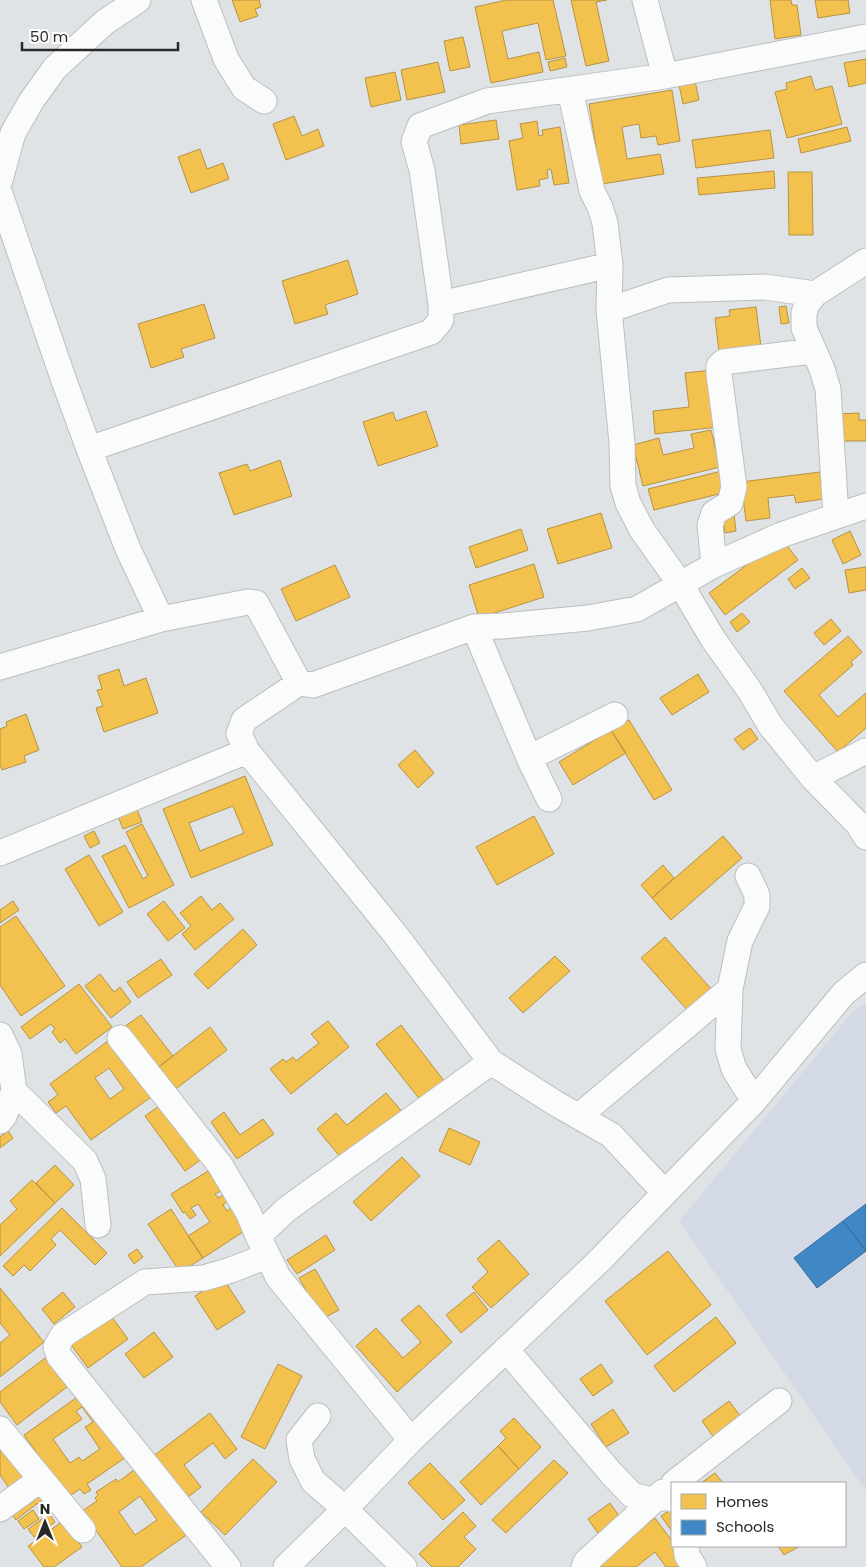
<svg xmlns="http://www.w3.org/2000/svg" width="866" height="1567" font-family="Poppins,sans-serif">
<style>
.education{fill:#d3dae5}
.homes{fill:#f2c14e;stroke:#b69343;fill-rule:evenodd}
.schools{fill:#3f88c5;stroke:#386c96}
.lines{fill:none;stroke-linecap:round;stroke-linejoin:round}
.minor-casing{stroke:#bdbebd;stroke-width:27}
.minor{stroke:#fafbfb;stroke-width:25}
</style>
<rect width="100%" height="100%" fill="#e0e3e6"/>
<path class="education" d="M866,1002V1491L679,1221L854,1010Z"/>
<path class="homes" d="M232,0H259L261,7L255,9L258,16L240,22Z
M506,0H553L566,56L546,60L538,23L502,31L508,59L539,52L543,72L491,83L475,7Z
M571,0H607L596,2L609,61L586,66Z
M770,0H791L792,5H797L801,35L775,39Z
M815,0H848L850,13L818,18Z
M463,37L470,67L450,71L444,41Z
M565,58L567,67L550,71L548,62Z
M866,59V83L849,87L844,63Z
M438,62L445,92L407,100L401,70Z
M395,72L401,100L371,107L365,78Z
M811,76L815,90L832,86L842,124L787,138L775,92L787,89L786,83Z
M695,81L699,100L683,104L679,85Z
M672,90L680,141L658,145L656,136L641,138L639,124L622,127L627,159L660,154L664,174L602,184L589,104Z
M294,116L302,136L318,129L324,146L286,160L273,124Z
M496,120L499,139L461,144L459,125Z
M537,121L539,136L543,135L542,130L560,127L569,183L554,185L551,169L547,170L548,178L539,180L540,186L517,190L509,141L523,138L520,124Z
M847,127L851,141L801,153L798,139Z
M770,130L774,158L696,168L692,140Z
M200,149L207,169L223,163L229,179L191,193L178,157Z
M774,171L775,188L699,195L697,178Z
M788,172H812L813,235H789Z
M348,260L358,294L325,305L328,314L295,324L282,281Z
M204,304L215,338L181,349L184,357L151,368L138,324Z
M786,306L789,323L781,324L779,307Z
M756,307L761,347L719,352L715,318L730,316L729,310Z
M712,370L718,427L655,434L653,411L689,407L685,373Z
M426,411L438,446L378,466L363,422L393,412L396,421Z
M859,413V420H866V441H837L836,414Z
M711,430L720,467L643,486L633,445L659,438L663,455L694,448L691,434Z
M280,460L292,496L234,515L219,473L247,464L250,471Z
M722,471L727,492L654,510L648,489Z
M820,472L823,499L796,503L794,495L768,498L770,518L746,521L741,482Z
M601,513L612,548L558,564L547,529Z
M734,514L736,531L725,533L722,515Z
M521,529L528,550L476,568L469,547Z
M850,531L861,555L843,564L832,540Z
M782,539L798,560L725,615L709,593Z
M534,564L544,597L479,618L469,585Z
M335,565L350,597L296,621L281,589Z
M866,567V590L849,593L845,570Z
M802,568L810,578L795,589L788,579Z
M742,613L750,622L737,632L730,622Z
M831,619L841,631L824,645L814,633Z
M848,636L862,652L851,662L853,665L819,695L838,717L866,693V728L838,752L784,691Z
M119,669L124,686L146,678L158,713L104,732L96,708L103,706L97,690L102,689L98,676Z
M698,674L709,692L672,715L660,698Z
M26,714L39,750L24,756L26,762L2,770L0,765V729L7,726L6,722Z
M629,720L672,790L654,800L611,730Z
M750,728L758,739L743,750L734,739Z
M611,730L626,753L573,785L559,762Z
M415,750L434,773L418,788L398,765Z
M245,776L273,845L191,878L163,809ZM233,806L244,833L200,851L189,823Z
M135,804L142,822L123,829L116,811Z
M534,816L554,854L497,885L476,847Z
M142,824L174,885L129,908L102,856L125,845L143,879L148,876L126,832Z
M94,831L100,843L90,848L84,836Z
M723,836L742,858L671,920L652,898Z
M89,855L123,912L99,926L65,869Z
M663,865L674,878L652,898L641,885Z
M201,896L212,910L220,903L234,919L195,950L182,934L191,926L180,913Z
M13,901L19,910L0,923V910Z
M164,901L185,928L168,941L147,914Z
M16,916L65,986L21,1016L0,985V927Z
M243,929L257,945L208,989L194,974Z
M665,937L713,991L689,1012L641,958Z
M555,956L570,971L523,1013L509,998Z
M161,959L172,975L138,998L127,982Z
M100,974L114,992L120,987L131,1002L111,1018L85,986Z
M79,984L112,1027L76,1054L65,1039L60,1043L52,1032L55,1029L51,1024L30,1039L21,1027Z
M141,1015L173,1056L156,1069L124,1027Z
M328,1021L349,1047L291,1094L270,1069L283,1059L286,1062L293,1057L296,1061L319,1043L311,1034Z
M401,1025L445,1082L421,1101L376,1044Z
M210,1027L227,1050L173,1091L156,1069Z
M112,1038L154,1095L91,1140L66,1106L56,1113L48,1102L58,1095L50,1084ZM109,1068L124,1089L110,1099L95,1078Z
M386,1093L405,1115L346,1164L317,1129L336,1113L347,1125Z
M162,1104L202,1159L185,1171L145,1116Z
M224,1112L240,1135L263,1119L274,1134L237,1159L211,1122Z
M449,1128L480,1142L470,1165L439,1151Z
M8,1131L13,1138L0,1148V1137Z
M402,1157L420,1176L371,1221L353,1202Z
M55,1165L74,1185L55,1203L36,1183Z
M208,1171L221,1191L215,1194L218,1198L223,1195L228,1201L223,1205L227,1211L231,1208L246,1230L203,1258L188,1236L210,1222L198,1204L191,1208L196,1215L190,1219L185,1212L183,1213L171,1194Z
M32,1180L55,1203L0,1256V1225L17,1209L10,1201Z
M62,1208L107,1253L95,1265L60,1230L51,1239L56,1245L30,1271L24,1265L13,1276L3,1266Z
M171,1209L203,1258L180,1272L148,1224Z
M326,1235L335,1250L297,1274L287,1260Z
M499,1240L529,1274L491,1308L472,1287L488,1272L477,1259Z
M137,1249L143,1257L134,1264L128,1255Z
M668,1251L711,1305L647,1355L605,1301Z
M315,1269L339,1310L322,1319L299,1278Z
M223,1278L245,1312L217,1330L195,1296Z
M0,1288L44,1342L0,1377V1343L10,1335L0,1323Z
M63,1292L75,1307L54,1324L42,1309Z
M474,1292L488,1310L461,1333L446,1315Z
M419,1305L452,1342L397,1392L356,1346L376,1328L403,1358L421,1342L401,1320Z
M109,1313L128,1339L88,1368L69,1342Z
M716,1317L736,1343L674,1392L654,1366Z
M154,1332L173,1357L144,1378L125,1354Z
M45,1358L67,1387L17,1425L0,1402V1392Z
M278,1364L302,1376L265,1449L241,1437Z
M601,1364L613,1382L593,1396L580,1379Z
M87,1390L132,1453L87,1484L91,1490L84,1494L80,1489L68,1497L24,1435ZM82,1407L93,1422L85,1427L100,1449L82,1461L79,1457L70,1463L53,1439L82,1419L76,1411Z
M729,1401L742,1418L715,1439L702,1421Z
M613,1409L629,1433L606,1447L591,1424Z
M210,1413L237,1449L225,1459L213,1443L184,1465L201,1487L184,1500L152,1457Z
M514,1418L541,1447L519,1469L498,1446L506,1438L500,1431Z
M498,1446L519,1469L481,1505L460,1482Z
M4,1449L33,1477L11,1491L0,1475V1452Z
M253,1459L277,1482L225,1535L201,1512Z
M554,1460L568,1473L506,1533L492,1520Z
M143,1463L192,1531L141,1567H122L82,1511L97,1501L95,1498L98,1495L96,1492L116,1479L118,1482ZM140,1496L157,1520L135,1535L119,1512Z
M430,1463L465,1500L443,1520L408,1483Z
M715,1473L723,1483H701Z
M34,1489L42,1500L16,1520L7,1508Z
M610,1503L622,1520L600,1536L588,1519Z
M672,1509V1529L671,1530L661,1516Z
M33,1510L39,1519L24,1529L18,1521Z
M463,1512L476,1526L464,1537L476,1549L458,1567H432L419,1554Z
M49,1514L55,1522L34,1537L28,1529Z
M655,1518L672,1541V1546H676L692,1567H666L655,1552L636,1567H600L596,1562Z
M63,1521L82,1547L54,1567H44L28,1546Z
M778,1546H800L784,1555Z"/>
<path class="schools" d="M866,1204V1250L843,1221Z
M843,1221L866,1251L817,1288L794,1258Z"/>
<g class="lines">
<g class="minor-casing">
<path id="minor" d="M204,0L226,59L244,88L264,101
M645,0L665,76
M570,90L592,191L600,207L605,223L610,265L609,310L622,443L623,486L628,503L642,530L681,585L713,639L750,691L770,725L813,778L858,824L866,837
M0,180L13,133L32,100L55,68L105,22L138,0
M0,194L63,378L89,449L128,549L161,619
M441,304L610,265
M609,310L668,290L765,287L815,294
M89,449L431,332L441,320V304L422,170L414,142L420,126L487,101L665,76L866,37
M836,516L828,389L822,369L804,328V313L807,304L815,294L866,261
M714,565L710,525L714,513L730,503L734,487L719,374V366L723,362L813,351
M474,627L529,758L549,799
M0,667L161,619L248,602L256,603L299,683L313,685L474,627L502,626L588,618L637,609L714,565L781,535L866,506
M299,683L244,720L239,734L247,751L395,934L491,1062L555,1103L611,1135L665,1193
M529,758L615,715
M813,778L866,751
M0,853L247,751
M748,876L757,895V906L740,941L730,989L728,1049L734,1069L754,1101
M0,1035L9,1054L14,1091L4,1116L0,1121
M120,1038L220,1165L248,1212L258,1236
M14,1091L85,1161L93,1179L98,1225
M579,1116L730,989
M506,1349L611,1473L632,1495L652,1500L668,1497L672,1499
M318,1416L299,1440L302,1459L313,1481L345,1509L404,1567
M0,1429L41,1479L0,1509
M411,1440L278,1277L258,1236L287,1209L491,1062
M41,1479L83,1530
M674,1483L779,1401
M686,1546L687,1555L694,1567
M228,1567L59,1356L56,1347L63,1335L145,1282L204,1278L231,1270L267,1256
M286,1567L345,1509L411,1440L599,1261L754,1101L844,993L866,975
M584,1567L586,1562L663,1492"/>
</g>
<use href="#minor" class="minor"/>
</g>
<rect x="671" y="1482" width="175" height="65" fill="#ffffff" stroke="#a9a9a9"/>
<rect x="681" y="1494" width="25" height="15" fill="#f2c14e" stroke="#a9a9a9"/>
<text x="716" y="1507" font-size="15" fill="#292929">Homes</text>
<rect x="681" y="1520" width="25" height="15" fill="#3f88c5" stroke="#a9a9a9"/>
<text x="716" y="1532" font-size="15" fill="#292929">Schools</text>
<g transform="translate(45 1522)" stroke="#ffffff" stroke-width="4" paint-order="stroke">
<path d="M0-4L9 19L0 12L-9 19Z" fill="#292929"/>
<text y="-8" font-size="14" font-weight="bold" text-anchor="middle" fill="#292929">N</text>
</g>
<path d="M22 42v8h156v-8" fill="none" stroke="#292929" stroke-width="2.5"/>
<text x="30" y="42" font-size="15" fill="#292929" stroke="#ffffff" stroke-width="4" paint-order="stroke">50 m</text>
</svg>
